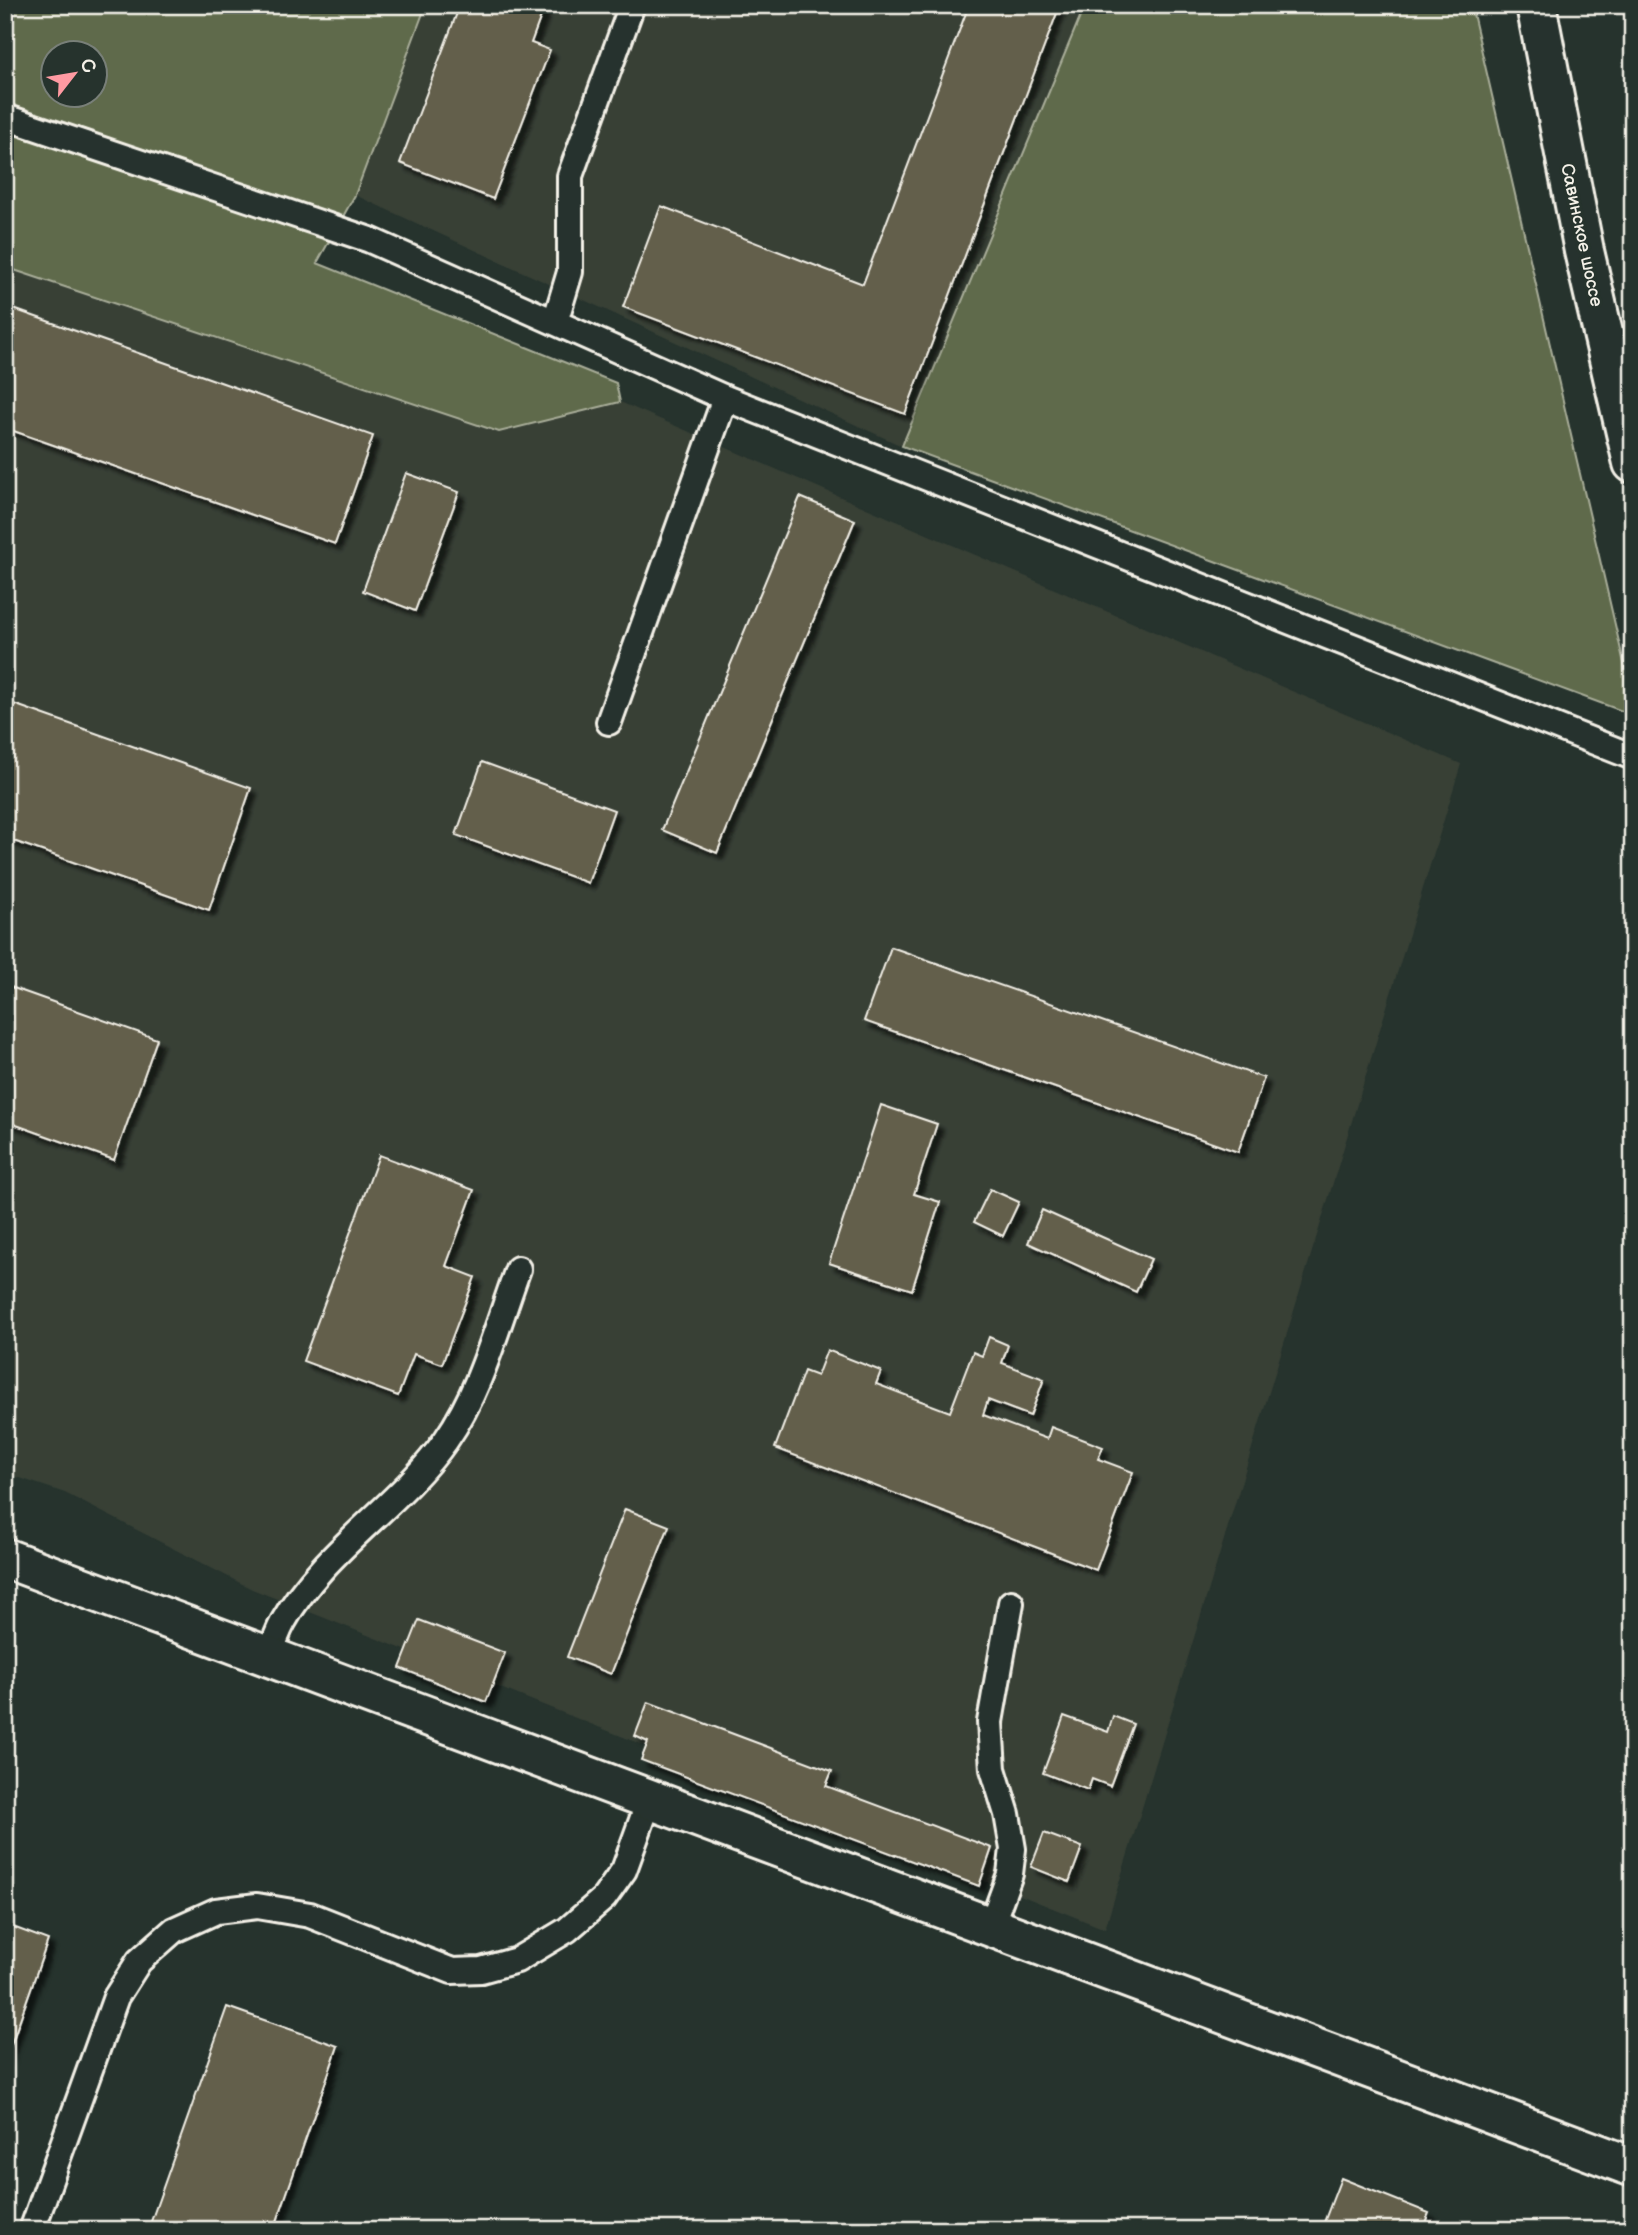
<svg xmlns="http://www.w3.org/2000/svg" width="1638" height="2235" font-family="'Balsamiq Sans',sans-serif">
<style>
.built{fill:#384036}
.green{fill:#5f6b4c;stroke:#aaae9a;stroke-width:2;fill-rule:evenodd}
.building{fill:#635f4c;stroke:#f4f1e8;stroke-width:2;filter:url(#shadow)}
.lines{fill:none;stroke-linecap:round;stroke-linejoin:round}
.lane-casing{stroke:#f4f1e8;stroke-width:30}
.street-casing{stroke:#f4f1e8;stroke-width:44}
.secondary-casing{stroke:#f4f1e8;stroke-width:44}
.lane{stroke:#26332d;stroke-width:24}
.street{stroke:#26332d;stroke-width:38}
.secondary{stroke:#26332d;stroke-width:38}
.labels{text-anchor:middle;stroke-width:6;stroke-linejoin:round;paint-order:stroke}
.street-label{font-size:18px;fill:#f4f1e8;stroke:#26332d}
</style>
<defs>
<filter id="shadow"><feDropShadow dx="6" dy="6" stdDeviation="2" flood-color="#0009"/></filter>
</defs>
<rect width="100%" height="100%" fill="#26332d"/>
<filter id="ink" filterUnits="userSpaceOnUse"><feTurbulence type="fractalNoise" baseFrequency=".0143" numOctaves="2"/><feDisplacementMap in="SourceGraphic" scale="14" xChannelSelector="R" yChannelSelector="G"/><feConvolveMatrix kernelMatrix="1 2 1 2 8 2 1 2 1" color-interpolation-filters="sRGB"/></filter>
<g filter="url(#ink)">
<path class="built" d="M426,5H1085L902,446L355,195Z
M5,267L498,432L620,402L1461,764L1105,1929L252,1589L65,1493L5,1473Z"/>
<path class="green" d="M5,5H426L355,195L317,263L616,383L620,402L499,432L5,267ZM52,52H94V94H52Z
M1085,5H1471L1633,702V715L902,446Z"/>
<path class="building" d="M460,5H545L531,43L550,50L493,199L400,163Z
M969,5H1060L905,414L623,307L661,206L863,284Z
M5,306L373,436L335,544L5,428Z
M406,473L459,492L415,611L363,591Z
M800,497L855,520L717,853L662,830Z
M5,701L251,788L209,910L5,838Z
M482,762L614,810L588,883L456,835Z
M891,947L1264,1078L1238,1152L864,1021Z
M5,985L157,1039L114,1160L5,1121Z
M881,1105L937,1124L914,1194L940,1202L912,1290L829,1263Z
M379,1155L474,1190L446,1266L475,1277L442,1364L414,1354L398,1396L303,1361Z
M990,1189L1019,1202L1003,1236L974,1222Z
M1042,1210L1151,1259L1136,1292L1028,1243Z
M989,1337L1008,1345L1002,1363L1044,1379L1030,1416L988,1400L983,1415L1047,1439L1051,1427L1103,1447L1098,1459L1133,1472L1096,1570L775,1448L804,1371L817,1376L827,1350L881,1371L876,1384L950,1412L973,1352L982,1356Z
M625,1509L669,1526L611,1674L567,1657Z
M419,1620L505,1653L486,1702L400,1668Z
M648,1702L832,1771L826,1786L992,1848L979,1886L641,1760L648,1742L635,1736Z
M1064,1716L1108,1732L1113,1716L1133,1724L1110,1786L1092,1779L1088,1790L1043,1773Z
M1044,1833L1082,1847L1069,1882L1031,1867Z
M5,1924L48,1940L5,2062Z
M227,2007L338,2046L274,2230H148Z
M1341,2178L1429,2213L1422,2230H1321Z"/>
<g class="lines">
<g class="lane-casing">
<path id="lane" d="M5,117L370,240L725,398L1633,757
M555,322L570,272V176L632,5
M609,722L725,398
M269,1657C273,1645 277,1633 283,1622C323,1550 399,1507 446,1440C481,1390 497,1326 518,1269
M991,1926L1010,1874L1013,1849L1007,1814L993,1769L990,1722L1011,1603
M32,2230L116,1997L139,1961L174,1930L216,1911L257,1906L310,1915L452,1971L481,1970L517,1960L567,1930L604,1898L624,1870L650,1798"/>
</g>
<g class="street-casing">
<path id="street" d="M5,1558L1633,2167"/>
</g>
<g class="secondary-casing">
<path id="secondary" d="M1536,5L1584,251L1633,463"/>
</g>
<use href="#lane" class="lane"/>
<use href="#street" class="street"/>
<use href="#secondary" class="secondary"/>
</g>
</g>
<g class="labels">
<g class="street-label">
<text transform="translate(1582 235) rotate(78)" y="6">Савинское шоссе</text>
</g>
</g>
<rect width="1638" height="2235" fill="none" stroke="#26332d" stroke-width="28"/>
<rect x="14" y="14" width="1610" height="2207" fill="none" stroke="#f4f1e8" stroke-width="2.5" filter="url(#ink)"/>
<g transform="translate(74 74) rotate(59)"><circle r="33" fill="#26332d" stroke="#787f78" stroke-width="2"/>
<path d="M0-5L12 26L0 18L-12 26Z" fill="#ff9aa2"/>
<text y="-10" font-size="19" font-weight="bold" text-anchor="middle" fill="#f4f1e8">С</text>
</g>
</svg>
